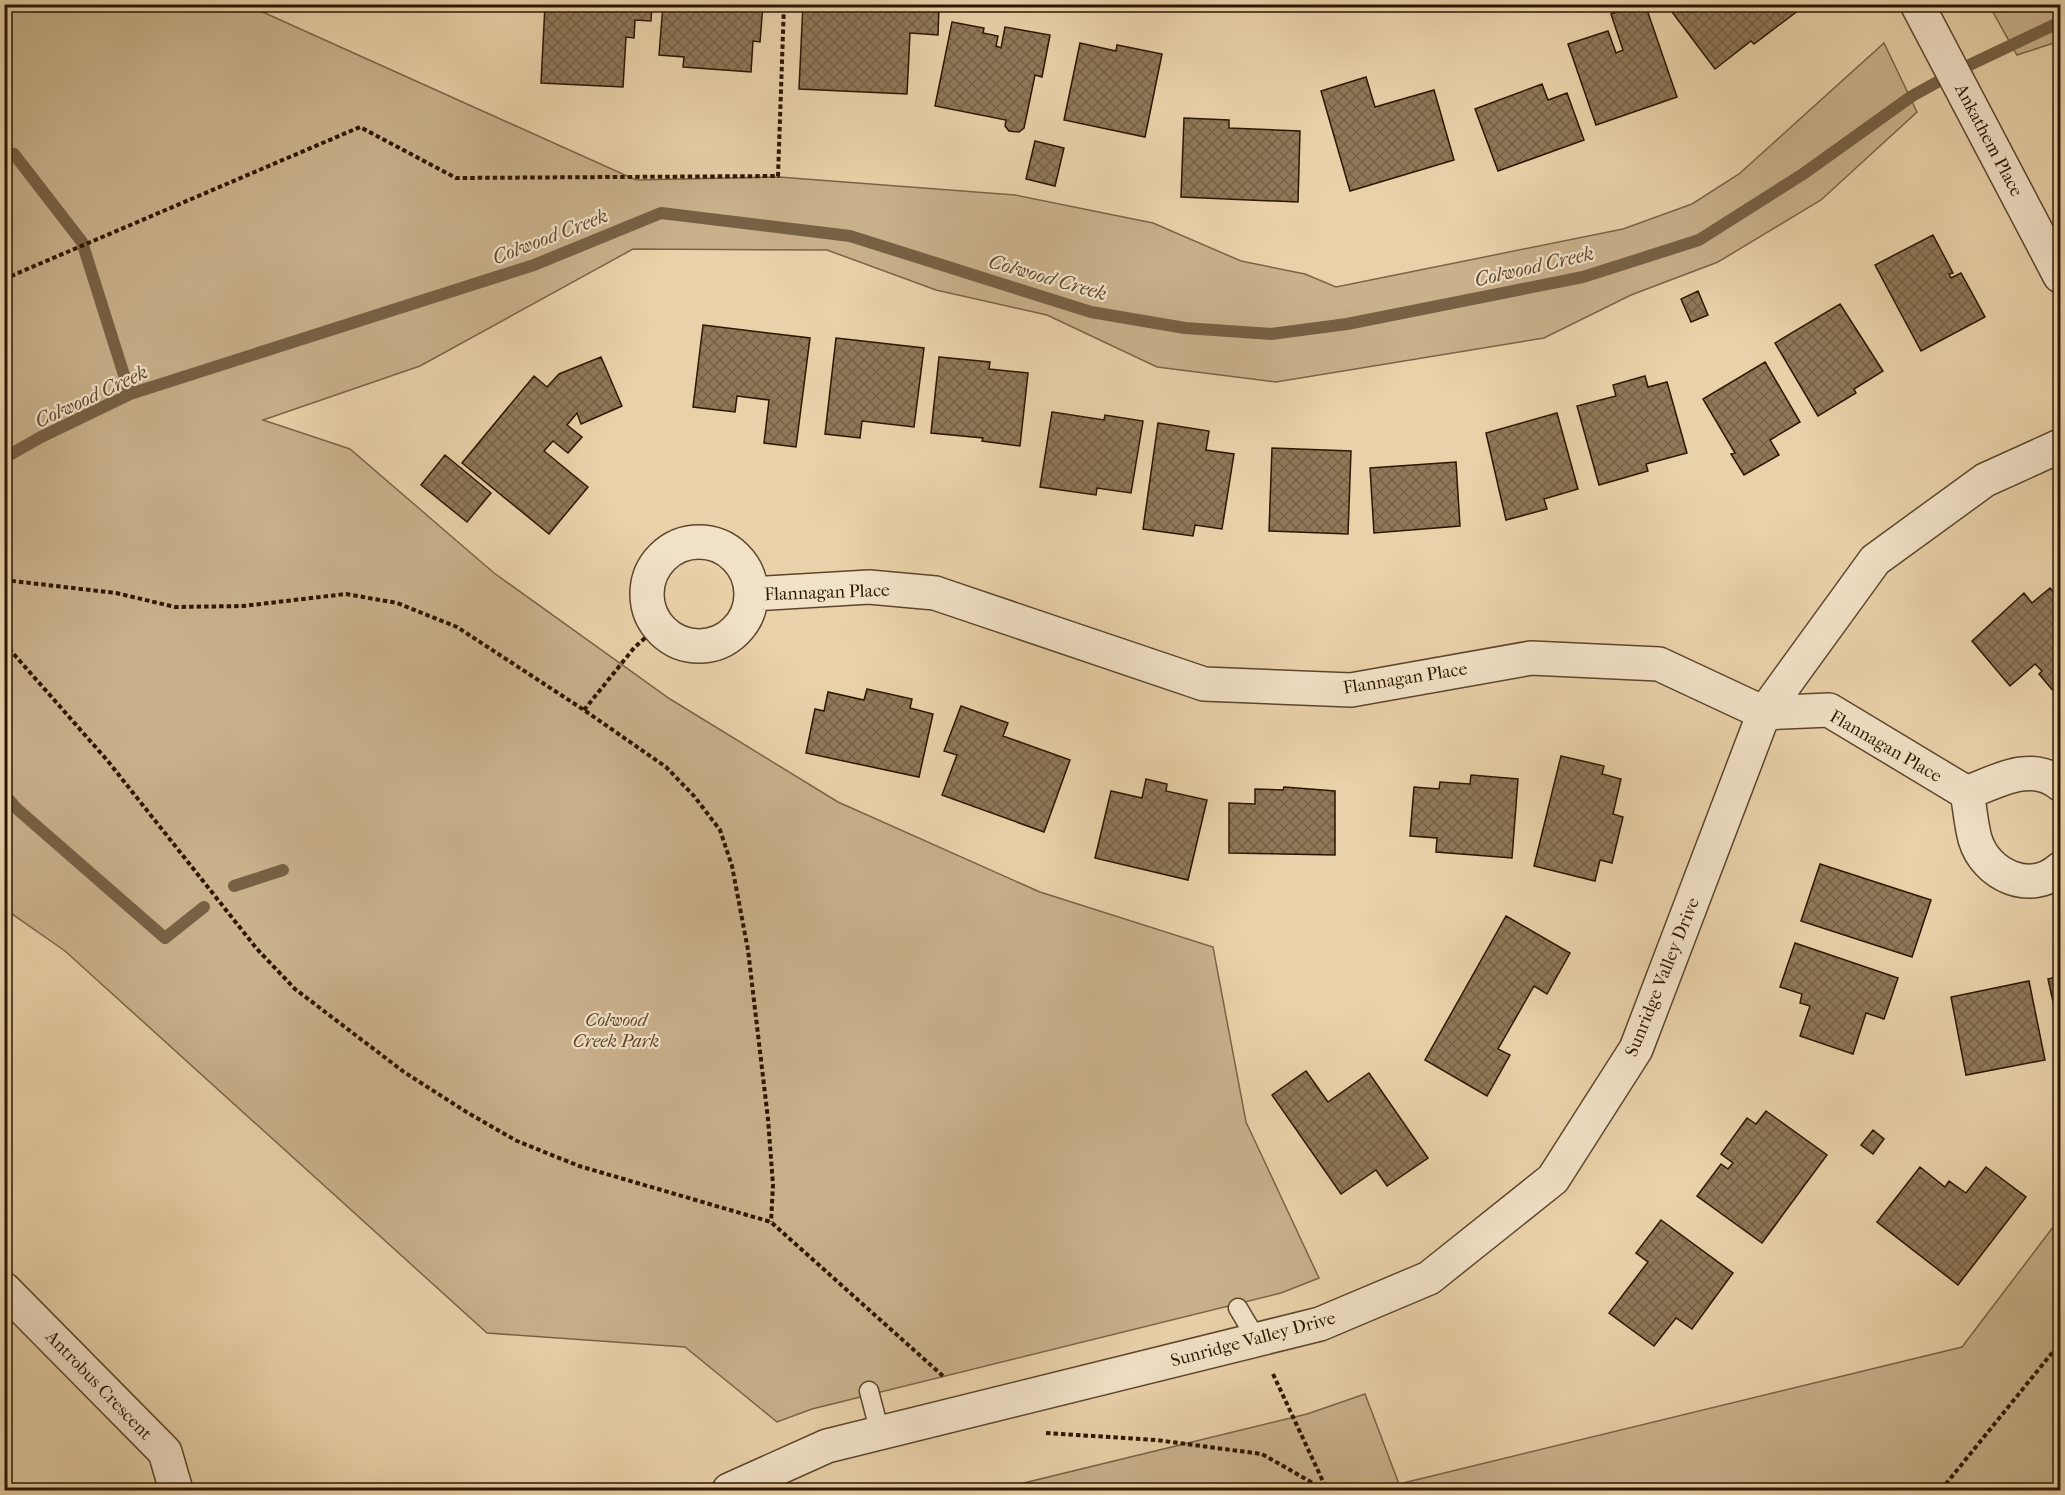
<svg xmlns="http://www.w3.org/2000/svg" width="2065" height="1495" font-family="'IM FELL French Canon',serif">
<style>
.green{fill:#c9b18c;stroke:#7b6446;stroke-width:1.5}
.lines{fill:none;stroke-linecap:round;stroke-linejoin:round}
.stream{stroke:#776144;stroke-width:12}
.building{fill:url(#building-cross-hatch);stroke:#2d1701;stroke-width:1.5}
.lane-casing{stroke:#5c462b;stroke-width:21}
.street-casing{stroke:#5c462b;stroke-width:36}
.path{stroke:#2d1701;stroke-width:4;stroke-dasharray:4.5 3;stroke-linecap:butt}
.lane{stroke:#f1e1c7;stroke-width:18}
.street{stroke:#f1e1c7;stroke-width:33}
.labels{text-anchor:middle;stroke-width:4.5;stroke-linejoin:round;paint-order:stroke}
.street-label{font-size:18px;fill:#2d1701;stroke:#f1e1c7}
.park-label{font-size:18px;font-style:italic;fill:#5c452b;stroke:#f1e1c7}
.water-label{font-size:20px;font-style:italic;fill:#5f482d;stroke:#f1e1c7}
</style>
<defs>
<pattern id="building-cross-hatch" width="8" height="8" patternUnits="userSpaceOnUse" patternTransform="scale(1.5)"><rect width="8" height="8" fill="#8f7858"/><path d="M0 0l8 8M0 8l8-8" fill="none" stroke="#756146"/></pattern>
</defs>
<rect width="100%" height="100%" fill="#e9d1a9"/>
<filter id="stains"><feTurbulence type="fractalNoise" baseFrequency=".00333" numOctaves="4"/><feColorMatrix values="0 0 0 0 .2 0 0 0 0 .09 0 0 0 0 .02 0 0 0 .5 -.17"/></filter>
<radialGradient id="worn" r=".72"><stop offset=".6" stop-color="#630" stop-opacity="0"/><stop offset="1" stop-color="#630" stop-opacity=".3"/></radialGradient>
<path class="green" d="M5,5H247L636,180L779,177L1015,195L1153,223L1241,261L1305,274L1336,287L1623,229L1692,204L1739,174L1884,43L1917,112L1821,200L1718,262L1631,295L1544,338L1276,382L1157,367L1047,315L936,290L827,250L633,249L420,366L263,420L350,449L494,573L670,699L838,802L1040,892L1213,947L1246,1122L1319,1278L1281,1293L812,1409L777,1422L685,1347L487,1333L65,951L5,909Z
M1989,5H2060V41L2017,55Z
M2060,1218V1481L2053,1490H995L1307,1414L1365,1394L1399,1484L1962,1347Z"/>
<g class="lines">
<path class="stream" d="M4,152L14,154L82,242L130,394
M4,458L41,437L130,394L534,265L661,213L850,236L1091,312L1185,328L1271,334L1347,324L1583,277L1699,240L1803,174L1912,96L1961,69L2060,22
M4,794L16,808L165,938L204,907
M234,886L283,870"/>
</g>
<path class="building" d="M593,4H652L651,21L635,20L634,38L626,37L623,87L541,83L545,5L593,7Z
M684,4H763L760,42L753,41L751,72L683,67L684,57L659,55L663,5L684,7Z
M803,4L939,6L938,35L910,33L907,94L799,89Z
M1639,4H1645L1677,97L1596,125L1568,44L1608,31L1616,53L1623,50L1611,14Z
M1666,4H1807L1754,44L1751,41L1715,69Z
M952,22L984,28L983,33L998,36L996,46L1001,48L1005,27L1050,35L1042,77L1035,75L1024,128L1019,132L1009,131L1005,126L1006,120L935,106Z
M1080,43L1116,51L1117,45L1162,54L1145,137L1064,120Z
M1366,77L1375,107L1434,90L1454,160L1350,191L1321,91Z
M1542,84L1548,100L1567,93L1584,140L1498,171L1475,109Z
M1184,118L1229,120V128L1300,131L1298,202L1181,197Z
M1035,141L1064,148L1055,186L1026,179Z
M1933,235L1953,273L1949,274L1951,278L1961,273L1985,317L1921,351L1875,265Z
M1698,291L1708,315L1691,322L1681,299Z
M1840,304L1883,371L1854,389L1856,393L1818,416L1775,343Z
M703,325L810,338L796,447L764,443L769,400L737,396L735,412L693,407Z
M836,338L924,348L914,427L862,421L860,438L825,434Z
M601,357L622,406L581,424L577,413L567,425L582,437L568,453L553,441L544,451L588,487L549,534L462,463L534,376L547,387L559,374Z
M939,357L990,362L989,369L1028,373L1020,446L982,441L983,438L931,433Z
M1765,362L1800,422L1770,440L1779,455L1744,475L1731,454L1735,453L1703,399Z
M1645,376L1648,387L1667,382L1687,453L1646,464L1648,471L1599,485L1577,406L1616,396L1613,385Z
M1052,412L1104,420L1105,415L1143,421L1131,493L1097,488L1096,495L1040,487Z
M1557,413L1578,489L1544,499L1547,509L1506,520L1486,433Z
M1158,423L1209,431L1206,450L1234,454L1222,529L1195,525L1193,536L1143,529Z
M1272,448L1351,451L1348,534L1269,531Z
M445,455L491,493L467,522L421,485Z
M1456,462L1460,526L1374,533L1370,468Z
M2050,588L2060,600V699L2039,674L2042,671L2035,664L2010,686L1972,641L2024,593L2032,603Z
M867,689L912,699L910,708L933,714L919,777L806,753L815,709L824,711L828,692L864,700Z
M961,706L1008,723L1003,736L1070,760L1044,832L942,795L957,755L944,751Z
M1561,756L1604,766L1602,774L1621,779L1613,814L1623,817L1612,863L1600,860L1595,881L1534,866Z
M1471,775L1518,779L1512,858L1436,852L1437,838L1410,836L1414,787L1439,789L1440,782L1470,784Z
M1146,779L1167,784L1166,791L1207,800L1188,880L1095,858L1111,791L1142,798Z
M1284,787L1335,791V855L1229,853V803L1255,804V789L1283,790Z
M1820,864L1931,900L1912,957L1801,921Z
M1506,916L1570,953L1547,994L1534,986L1498,1049L1510,1055L1487,1096L1425,1060Z
M1795,943L1898,978L1884,1019L1866,1013L1853,1054L1800,1036L1810,1006L1800,1003L1802,994L1780,987Z
M2060,976V1033L2048,979Z
M2029,981L2045,1060L1966,1075L1951,997Z
M1306,1071L1328,1102L1369,1073L1428,1158L1387,1186L1376,1170L1341,1194L1272,1095Z
M1766,1111L1827,1155L1762,1243L1697,1196L1721,1164L1728,1169L1733,1163L1721,1154L1747,1118L1756,1124Z
M1873,1130L1884,1139L1873,1154L1861,1145Z
M1920,1167L1945,1187L1949,1181L1966,1193L1986,1167L2026,1197L1958,1285L1877,1222Z
M1661,1220L1733,1273L1692,1329L1676,1318L1654,1346L1609,1313L1648,1262L1636,1253Z"/>
<g class="lines">
<g class="lane-casing">
<path id="lane" d="M1238,1308L1257,1340
M869,1391L880,1433"/>
</g>
<g class="street-casing">
<path id="street" d="M1917,4L2060,276
M647 594a52 52 0 1 1 104 0a52 52 0 1 1-104 0Z
M751,594L869,587L935,593L1204,684L1351,690L1531,658L1659,664L1764,713L1829,710L1967,793C1970,808 1971,824 1975,839C1986,876 2031,895 2060,869
M1967,793C1997,781 2031,761 2060,784
M4,1289L165,1452L176,1490
M729,1490L827,1446L1320,1324L1429,1278L1553,1179L1636,1049L1764,713L1875,560L1985,480L2060,446"/>
</g>
<path class="path" d="M4,279L360,127L456,178L778,176L784,4
M4,580L116,593L175,607L243,606L346,594L397,603L457,627L584,710L666,767L694,796L720,830L732,866L748,950L768,1119L773,1185L771,1222
M4,643L107,760L257,949L295,989L404,1072L468,1113L517,1141L579,1166L771,1222L944,1377
M584,710L634,648L657,627
M1273,1374L1327,1490
M1046,1433L1156,1440L1262,1454L1325,1490
M1941,1490L2060,1343"/>
<use href="#lane" class="lane"/>
<use href="#street" class="street"/>
</g>
<g class="labels">
<g class="street-label">
<text transform="translate(1989 140) rotate(62)" y="6">Ankathem Place</text>
<text transform="translate(827 592) rotate(-2)" y="6">Flannagan Place</text>
<text transform="translate(1405 678) rotate(-9)" y="6">Flannagan Place</text>
<text transform="translate(1886 746) rotate(30)" y="6">Flannagan Place</text>
<text transform="translate(1662 977) rotate(-68)" y="6">Sunridge Valley Drive</text>
<text transform="translate(1253 1339) rotate(-15)" y="6">Sunridge Valley Drive</text>
<text transform="translate(99 1385) rotate(46)" y="6">Antrobus Crescent</text>
</g>
<g class="park-label">
<text x="616" y="1026">Colwood<tspan x="616" dy="21">Creek Park</tspan></text>
</g>
<g class="water-label">
<text transform="translate(550 236) rotate(-21)" y="7">Colwood Creek</text>
<text transform="translate(1534 266) rotate(-13)" y="7">Colwood Creek</text>
<text transform="translate(1048 277) rotate(16)" y="7">Colwood Creek</text>
<text transform="translate(91 396) rotate(-25)" y="7">Colwood Creek</text>
</g>
</g>
<rect width="2065" height="1495" fill="none" stroke="#e9d1a9" stroke-width="24"/>
<rect x="6" y="6" width="2053" height="1483" fill="none" stroke="#2d1701" stroke-width="3"/>
<rect x="12" y="12" width="2041" height="1471" fill="none" stroke="#2d1701" stroke-width="1.5"/>
<rect width="100%" height="100%" filter="url(#stains)"/>
<rect width="100%" height="100%" fill="url(#worn)"/>
</svg>
